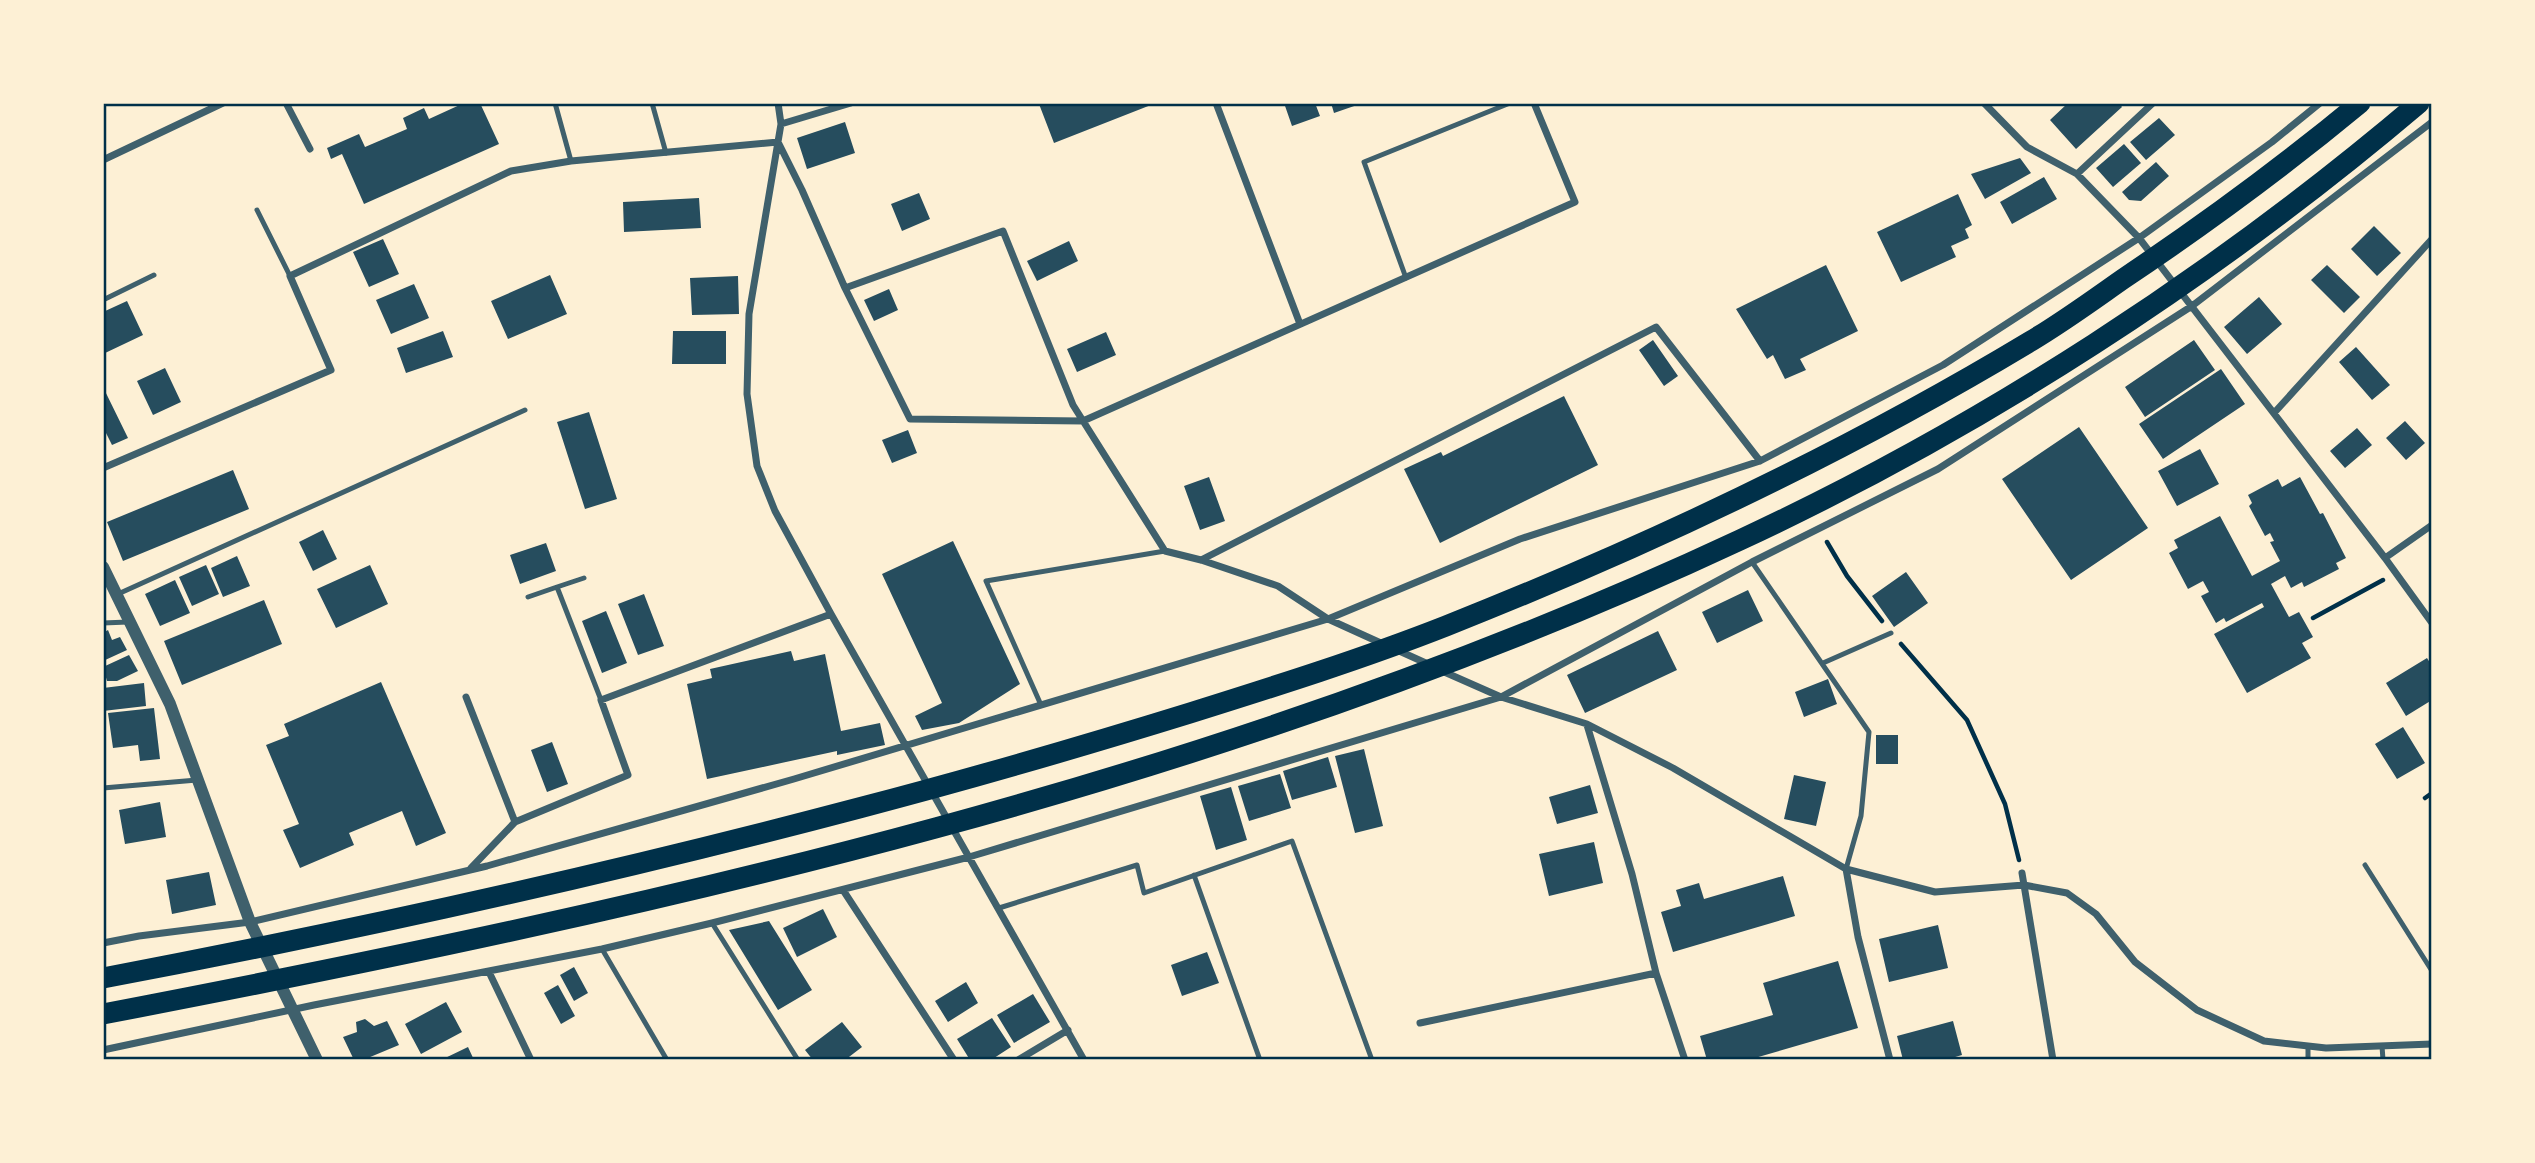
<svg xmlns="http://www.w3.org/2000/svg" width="2535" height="1163" font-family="'Nunito Sans',sans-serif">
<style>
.building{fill:#264d5e}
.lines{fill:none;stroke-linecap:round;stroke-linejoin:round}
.path{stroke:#003049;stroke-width:4.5}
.service{stroke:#3f606c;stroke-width:5}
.minor{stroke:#3f606c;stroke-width:7}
.tertiary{stroke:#3f606c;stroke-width:12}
.motorway{stroke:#003049;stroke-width:21}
.neatline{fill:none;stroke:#003049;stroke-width:2.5}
</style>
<rect width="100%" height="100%" fill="#fdf0d5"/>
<path class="building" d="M464,103H480L499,144L364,204L342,154L331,159L327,148L359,134L365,147L407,129L403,118L424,108L429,119Z
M1041,103H1156L1054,143L1039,104Z
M1284,103H1315L1320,116L1292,126Z
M1331,103H1360V104L1334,113Z
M2068,103H2119L2122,107L2076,149L2050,120Z
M2159,118L2175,135L2146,160L2130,142Z
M845,122L855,153L807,169L797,138Z
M2124,144L2141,163L2113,187L2096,168Z
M2020,158L2031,173L1985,199L1971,174Z
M2156,162L2169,176L2141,201L2129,200L2122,192Z
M2044,177L2057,199L2012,224L2000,202Z
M919,193L930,219L902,231L891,204Z
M1958,194L1972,225L1965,229L1969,238L1951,246L1956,257L1901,282L1877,232Z
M699,198L701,228L624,232L623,202Z
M2374,226L2401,253L2377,276L2351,249Z
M383,239L399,274L369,287L353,252Z
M1069,241L1078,261L1037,281L1027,261Z
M1826,265L1858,331L1800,359L1806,370L1785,379L1773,355L1767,359L1736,309Z
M2327,265L2360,297L2344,313L2311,280Z
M550,275L567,314L508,339L491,301Z
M738,276L739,314L692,315L690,278Z
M414,284L429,318L391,334L376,300Z
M889,289L898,310L874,321L864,300Z
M2259,297L2282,324L2247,354L2224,327Z
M127,301L143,335L103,354V312Z
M443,331L453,357L406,373L397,348Z
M673,331H726V364H672Z
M1106,332L1116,355L1077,372L1067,349Z
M1653,340L1678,376L1664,386L1639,350Z
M2194,340L2215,370L2145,417L2125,387Z
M2356,347L2390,385L2372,400L2339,362Z
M165,368L181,402L153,415L137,381Z
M2221,369L2245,404L2163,459L2139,424Z
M103,387L128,438L112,445L103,427Z
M1564,396L1598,465L1440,543L1404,469L1441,452L1443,456Z
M589,412L617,499L585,509L557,422Z
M2405,421L2425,443L2406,460L2386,438Z
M2079,427L2148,528L2071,580L2002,479Z
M2357,428L2372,445L2345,468L2330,451Z
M908,430L917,453L892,463L882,440Z
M2200,449L2219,484L2177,506L2158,471Z
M233,470L249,509L123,561L107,522Z
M1209,477L1225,521L1200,530L1184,486Z
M2300,477L2320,514L2323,513L2346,558L2336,563L2339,569L2304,587L2302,582L2291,588L2285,576L2271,584L2289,617L2299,612L2313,637L2302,643L2311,658L2247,693L2214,634L2264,607L2262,603L2226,622L2224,618L2216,623L2201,596L2209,592L2203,581L2188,589L2169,553L2178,548L2174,540L2220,516L2252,576L2280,561L2270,542L2274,541L2270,533L2265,536L2249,506L2252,503L2248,495L2278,479L2282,487Z
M323,530L337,559L313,571L299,542Z
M953,541L1020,684L959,723L922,730L915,716L942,703L882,574Z
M546,543L556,571L520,584L510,555Z
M237,556L250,586L223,597L211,568Z
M206,565L219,594L192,606L179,577Z
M370,565L388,604L336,628L317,589Z
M1906,572L1928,603L1894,627L1872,596Z
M175,580L190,613L160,626L145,594Z
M1748,590L1763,621L1717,643L1702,612Z
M644,594L664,646L638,655L618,604Z
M264,600L282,644L182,685L164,641Z
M606,611L627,663L602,673L582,621Z
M108,630L112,640L120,637L127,650L103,661V633Z
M1658,631L1677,670L1585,713L1567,675Z
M791,651L794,661L825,654L841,731L880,723L885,745L837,755V751L707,779L687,684L712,678L710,669Z
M129,655L138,671L117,681H107L103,667Z
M2427,658L2432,666V700L2406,716L2386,683Z
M1828,679L1837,704L1804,717L1795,692Z
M381,682L446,833L416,846L402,811L349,833L354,845L300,868L283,830L299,824L266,745L289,736L284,724Z
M144,683L146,706L103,711V688Z
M154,708L160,759L140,761L138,745L113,748L108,713Z
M2403,727L2425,763L2397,779L2375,744Z
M1876,735H1898V764H1876Z
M552,742L568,784L547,792L531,750Z
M1364,749L1383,826L1355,833L1335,756Z
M1328,757L1337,787L1292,800L1283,771Z
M1280,774L1291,808L1249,821L1238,786Z
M1794,775L1826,782L1816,826L1784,819Z
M1590,785L1598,813L1557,824L1549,797Z
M1231,787L1247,840L1216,850L1200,796Z
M160,802L166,837L125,844L119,810Z
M1594,842L1603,883L1549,896L1539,854Z
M209,872L216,905L172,914L166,880Z
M1783,876L1795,916L1673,952L1661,912L1681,906L1676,890L1699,883L1704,899Z
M823,909L837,937L797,957L783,928Z
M769,921L812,990L778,1010L729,930Z
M1938,925L1948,968L1889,982L1879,939Z
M1207,952L1219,983L1182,996L1171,965Z
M1838,961L1858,1028L1748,1060H1707L1700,1036L1773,1015L1763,983Z
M574,967L588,993L574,1001L560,975Z
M966,982L978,1003L948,1022L935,1001Z
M558,985L575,1016L561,1024L544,993Z
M1033,994L1050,1022L1014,1043L997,1015Z
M446,1002L462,1032L421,1054L405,1024Z
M992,1018L1011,1047L991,1060H970L957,1039Z
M365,1019L374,1026L387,1021L399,1045L363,1060H354L343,1037L357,1032L356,1022Z
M1953,1021L1962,1055L1945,1060H1903L1897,1036Z
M842,1022L862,1047L845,1060H813L805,1050Z
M468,1047L474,1060H441Z"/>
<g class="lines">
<path class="path" d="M1827,542L1847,576L1882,621
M2313,618L2383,580
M1901,644L1967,720L2005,804L2019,860
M2425,798L2432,793"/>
<path class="service" d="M555,103L571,161
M652,103L666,153
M257,210L290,276
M1406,278L1364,162L1510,103
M103,300L154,275
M1752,562L1869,732L1861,816L1846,869
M557,587L584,578
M118,594L525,410
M528,597L557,587L601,700
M103,623L128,622
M1823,663L1891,633
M1041,705L986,581L1165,551
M103,788L197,780
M2365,865L2432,971
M1194,875L1260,1060
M999,908L1137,865L1144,893L1292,841L1372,1060
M712,923L798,1060
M602,949L667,1060
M2382,1046L2383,1060
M2308,1060V1046"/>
<path class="minor" d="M286,103L310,149
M778,103L781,124L749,314L747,394L757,466L775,511L831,614L1084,1060
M1216,103L1300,324
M1984,103L2027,147L2077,174L2139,238L2385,558L2432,623
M781,124L851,103
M103,160L223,103
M2077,174L2153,103
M845,288L1003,231L1073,405L1165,551L1201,560L1278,586L1328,619L1383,644
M2274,413L2432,239
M103,468L331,370L290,276L511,171L571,161L778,142L802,190L845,288L910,419L1083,421L1575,202L1534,103
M2385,558L2432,525
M1201,560L1656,327L1760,461
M1397,650L1428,664
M1442,671L1501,697L1587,724L1673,768L1846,869L1935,892L2024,885L2067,893L2096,914L2135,962L2197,1010L2264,1041L2326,1048L2432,1044
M466,697L515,822
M1587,725L1632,874L1656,973L1685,1060
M471,868L515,822L628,775L601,700L831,614
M1846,869L1858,937L1890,1060
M2022,873L2053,1060
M843,890L954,1060
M103,943L139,936L250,922L487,866L794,779L1328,619L1520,539L1760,461L1943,365L2139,238L2272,142L2320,103
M489,972L531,1060
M1420,1023L1656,973
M103,1050L314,1005L602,949L712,923L969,857L1501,697L1752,562L1938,469L2192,306L2432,122
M1018,1060L1068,1030"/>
<path class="tertiary" d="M103,567L170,704L250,922L317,1060"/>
<path class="motorway" d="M103,978C357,930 609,874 859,808C970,779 1080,747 1190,713C1276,686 1362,659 1446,626C1648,546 1845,453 2031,341C2063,322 2093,300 2123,279C2205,224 2284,166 2360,103
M103,1014C661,907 1223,782 1740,540C1983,427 2215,276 2419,103"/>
</g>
<rect width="2535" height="1163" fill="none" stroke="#fdf0d5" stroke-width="210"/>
<rect x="105" y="105" width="2325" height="953" class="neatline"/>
</svg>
